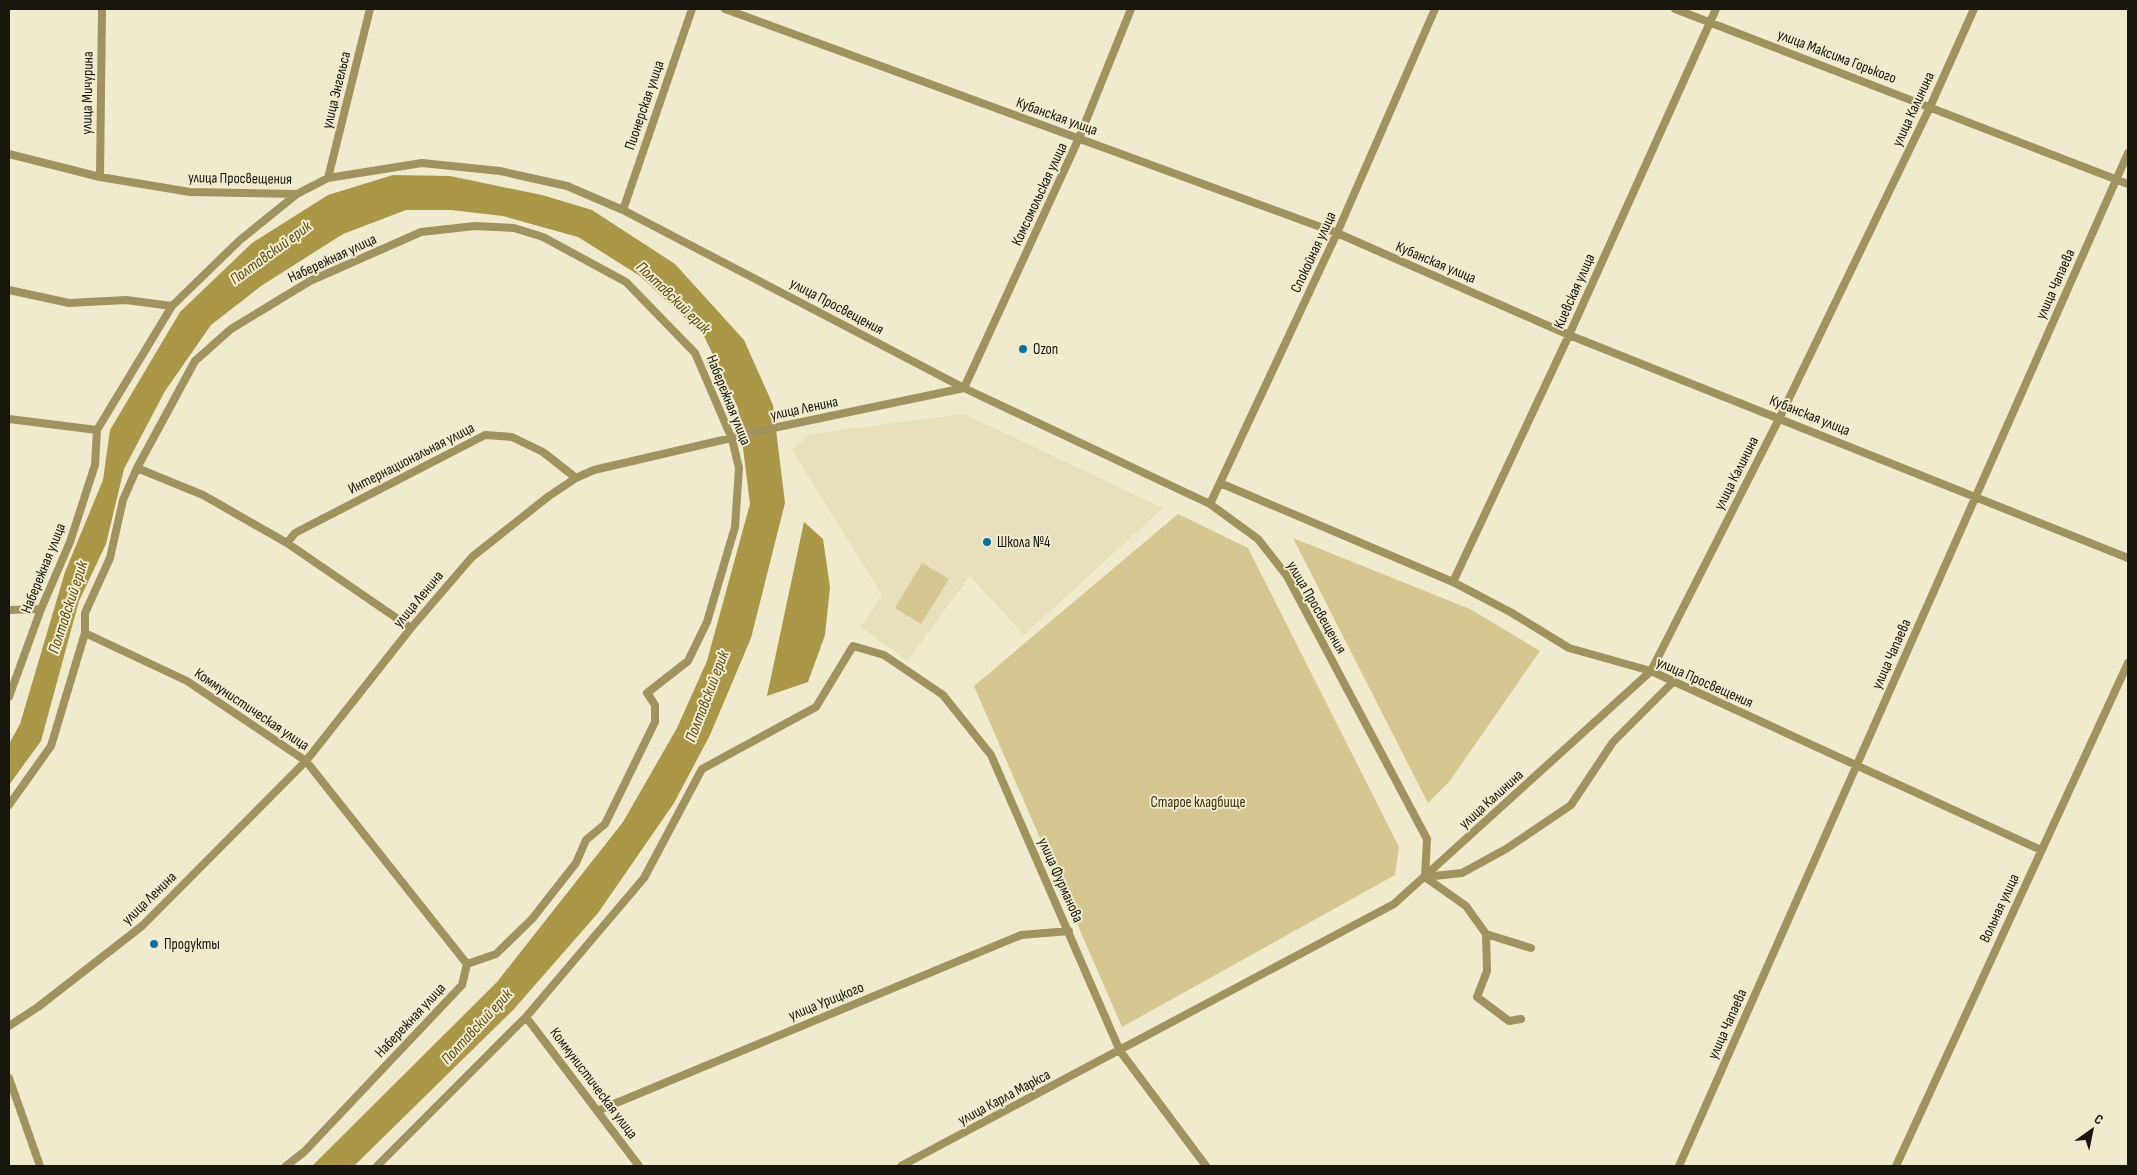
<svg xmlns="http://www.w3.org/2000/svg" width="2137" height="1175" font-family="'Sofia Sans Condensed',sans-serif">
<style>
.built{fill:#e7dfbc}
.green{fill:#d5c78f}
.water{fill:#aa9848}
.lines{fill:none;stroke-linecap:round;stroke-linejoin:round}
.minor{stroke:#a0935e;stroke-width:8}
.poi-dot{fill:#0e719e;stroke:#f0eacf;stroke-width:2}
.labels{text-anchor:middle;stroke-width:4;stroke-linejoin:round;paint-order:stroke}
.street-label{font-size:15px;fill:#18160c;stroke:#f0eacf}
.poi-label{font-size:15px;fill:#18160c;stroke:#f0eacf;text-anchor:start}
.park-label{font-size:15px;fill:#3a320e;stroke:#f0eacf}
.water-label{font-size:16px;font-style:italic;fill:#594c0d;stroke:#f0eacf}
</style>
<rect width="100%" height="100%" fill="#f0eacf"/>
<path class="built" d="M964,414L1163,508L1024,635L970,576L907,661L861,627L882,595L792,450L810,434Z"/>
<path class="green" d="M1178,514L1248,548L1399,847L1395,875L1122,1027L974,686Z
M1293,538L1470,609L1540,651L1449,782L1428,803Z
M922,563L949,579L921,624L895,608Z"/>
<path class="water" d="M393,175L450,176L542,195L592,210L675,264L744,340L773,405L785,503L751,638L710,735L674,803L598,913L514,1009L354,1166H312L497,982L623,822L677,728L707,661L750,504L738,408L704,336L640,276L578,237L503,216L451,210H406L343,234L261,286L211,325L165,391L124,469L106,544L79,601L41,741L9,785V744L20,724L65,572L103,480L110,430L180,312L252,243L328,195Z
M804,522L823,539L830,587L825,635L808,682L767,696Z"/>
<g class="lines">
<path class="minor" d="M725,9L1337,233L1569,335L2128,558
M1675,9L2128,184
M9,154L100,177L190,192L297,194L328,178L422,163L500,171L567,186L623,210L964,388L1210,504L1258,539L1287,576L1427,839L1425,877
M100,177L102,9
M328,178L370,9
M623,210L692,9
M9,290L69,303L126,300L172,306
M9,419L97,430
M137,468L203,495L287,543L411,628
M1220,483L1453,582L1512,613L1569,648L1651,671L2041,850
M1210,504L1337,233L1435,9
M287,543L295,533L485,435L512,437L543,452L576,478
M1453,582L1569,335L1716,9
M9,610L41,609
M85,633L187,681L306,761L467,964
M9,697L41,609L70,542L95,465L97,430L172,306L240,240L297,194
M9,805L51,746L85,633V613L110,558L123,500L137,468L195,361L231,329L310,281L421,232L475,226L514,228L543,237L626,282L695,353L732,439L739,468L735,527L707,622L688,661L647,693L655,705V722L605,824L586,840L576,863L532,919L496,954L467,964L462,985L304,1152L286,1166
M1425,877L1462,873L1506,849L1571,805L1613,742L1673,682
M1425,877L1466,906L1486,934L1531,948
M1486,934L1487,971L1477,997L1509,1021L1521,1019
M526,1017L639,1166
M9,1026L38,1007L142,926L306,761L411,628L472,557L549,496L576,478L594,470L778,427L964,388L1079,138L1131,9
M9,1078L40,1166
M597,1111L1021,935L1069,931
M377,1166L526,1017L644,878L702,769L816,707L853,646L884,655L943,695L991,755L1120,1051L1206,1166
M901,1166L1394,904L1651,671L1780,417L1930,107L1974,9
M1679,1166L2128,153
M1896,1166L2128,663"/>
</g>
<g class="poi-dot">
<circle cx="1023" cy="349" r="5"/>
<circle cx="987" cy="542" r="5"/>
<circle cx="154" cy="944" r="5"/>
</g>
<g class="labels">
<g class="street-label">
<text transform="translate(1837 56) rotate(21)" y="5">улица Максима Горького</text>
<text transform="translate(336 90) rotate(-76)" y="5">улица Энгельса</text>
<text transform="translate(87 93) rotate(-89)" y="5">улица Мичурина</text>
<text transform="translate(644 105) rotate(-71)" y="5">Пионерская улица</text>
<text transform="translate(1913 109) rotate(-65)" y="5">улица Калинина</text>
<text transform="translate(1057 116) rotate(20)" y="5">Кубанская улица</text>
<text transform="translate(240 178) rotate(1)" y="5">улица Просвещения</text>
<text transform="translate(1039 194) rotate(-65)" y="5">Комсомольская улица</text>
<text transform="translate(1313 252) rotate(-65)" y="5">Спокойная улица</text>
<text transform="translate(332 258) rotate(-25)" y="5">Набережная улица</text>
<text transform="translate(1436 262) rotate(23)" y="5">Кубанская улица</text>
<text transform="translate(2055 284) rotate(-66)" y="5">улица Чапаева</text>
<text transform="translate(1574 291) rotate(-66)" y="5">Киевская улица</text>
<text transform="translate(837 306) rotate(28)" y="5">улица Просвещения</text>
<text transform="translate(729 400) rotate(68)" y="5">Набережная улица</text>
<text transform="translate(804 408) rotate(-12)" y="5">улица Ленина</text>
<text transform="translate(1810 415) rotate(22)" y="5">Кубанская улица</text>
<text transform="translate(411 458) rotate(-27)" y="5">Интернациональная улица</text>
<text transform="translate(1736 473) rotate(-63)" y="5">улица Калинина</text>
<text transform="translate(43 568) rotate(-68)" y="5">Набережная улица</text>
<text transform="translate(418 599) rotate(-50)" y="5">улица Ленина</text>
<text transform="translate(1317 607) rotate(60)" y="5">улица Просвещения</text>
<text transform="translate(1891 654) rotate(-66)" y="5">улица Чапаева</text>
<text transform="translate(1705 682) rotate(24)" y="5">улица Просвещения</text>
<text transform="translate(252 709) rotate(34)" y="5">Коммунистическая улица</text>
<text transform="translate(1491 799) rotate(-42)" y="5">улица Калинина</text>
<text transform="translate(1061 880) rotate(66)" y="5">улица Фурманова</text>
<text transform="translate(149 898) rotate(-44)" y="5">улица Ленина</text>
<text transform="translate(1999 908) rotate(-65)" y="5">Вольная улица</text>
<text transform="translate(826 1001) rotate(-22)" y="5">улица Урицкого</text>
<text transform="translate(410 1020) rotate(-47)" y="5">Набережная улица</text>
<text transform="translate(1727 1024) rotate(-66)" y="5">улица Чапаева</text>
<text transform="translate(594 1083) rotate(53)" y="5">Коммунистическая улица</text>
<text transform="translate(1004 1097) rotate(-28)" y="5">улица Карла Маркса</text>
</g>
<g class="poi-label">
<text x="1033" y="354">Ozon</text>
<text x="997" y="547">Школа №4</text>
<text x="164" y="949">Продукты</text>
</g>
<g class="park-label">
<text x="1198" y="807">Старое кладбище</text>
</g>
<g class="water-label">
<text transform="translate(270 252) rotate(-36)" y="6">Полтавский ерик</text>
<text transform="translate(674 297) rotate(44)" y="6">Полтавский ерик</text>
<text transform="translate(67 607) rotate(-72)" y="6">Полтавский ерик</text>
<text transform="translate(706 696) rotate(-69)" y="6">Полтавский ерик</text>
<text transform="translate(476 1026) rotate(-47)" y="6">Полтавский ерик</text>
</g>
</g>
<rect width="2137" height="1175" fill="none" stroke="#18160c" stroke-width="20"/>
<g transform="translate(2092 1130) rotate(33)" stroke="#f0eacf" stroke-width="4" paint-order="stroke">
<path d="M0-4L9 19L0 12L-9 19Z" fill="#18160c"/>
<text y="-8" font-size="14" font-weight="bold" text-anchor="middle" fill="#18160c">С</text>
</g>
</svg>
